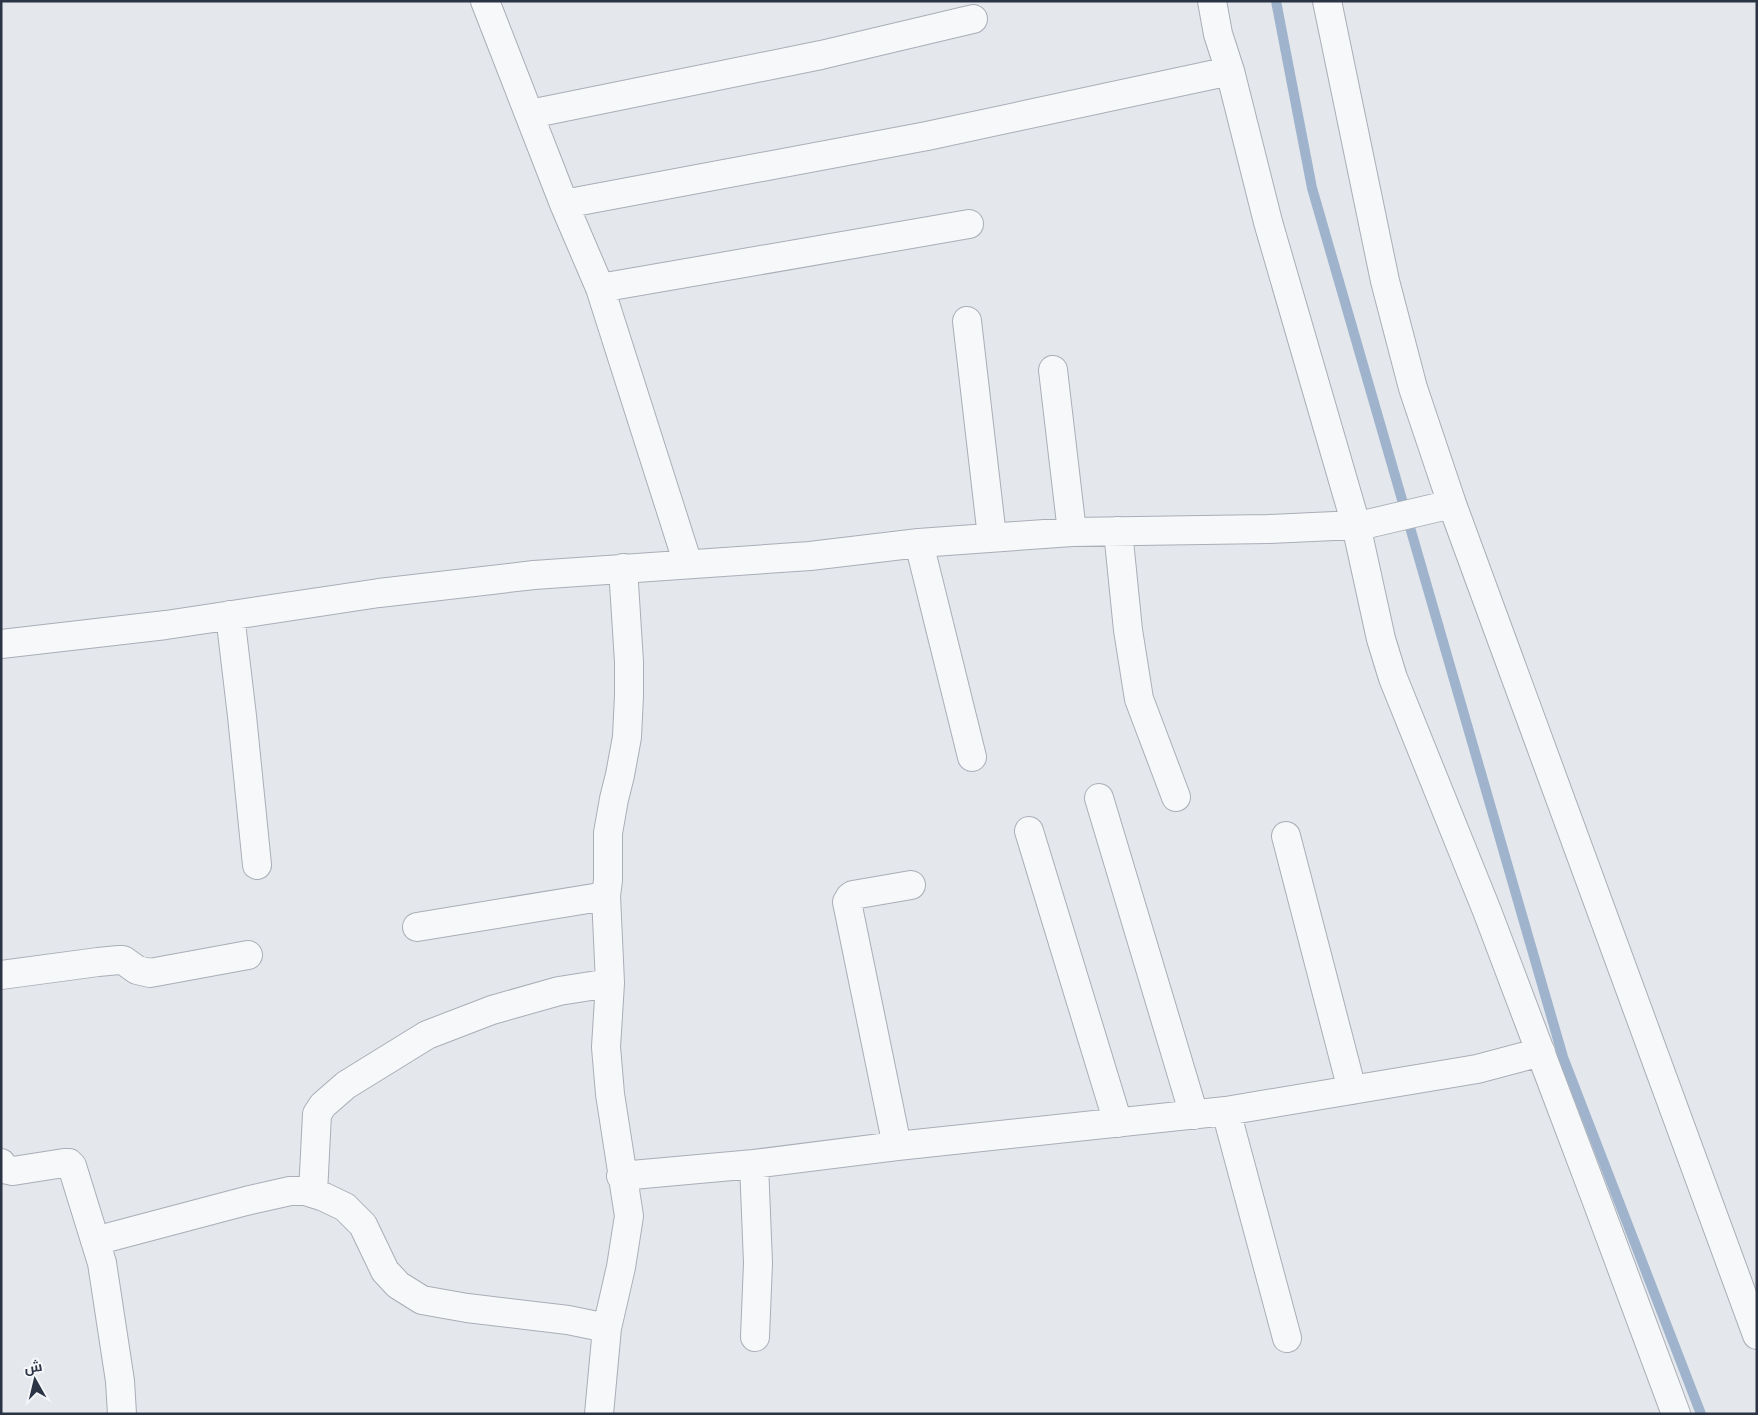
<svg xmlns="http://www.w3.org/2000/svg" width="1758" height="1415" font-family="Karla,Cairo,sans-serif">
<style>
.lines{fill:none;stroke-linecap:round;stroke-linejoin:round}
.stream{stroke:#9fb4cc;stroke-width:10}
.street-casing{stroke:#a9aeb7;stroke-width:30}
.street{stroke:#f7f8fa;stroke-width:28}
</style>
<rect width="100%" height="100%" fill="#e4e7ec"/>
<g class="lines">
<path class="stream" d="M1276,1L1312,188L1563,1057L1701,1414"/>
<g class="street-casing">
<path id="street" d="M485,1L564,204L600,288L688,564
M1212,1L1218,34L1230,71L1268,222L1356,525L1381,639L1393,678L1487,911L1596,1199L1676,1414
M1327,1L1385,281L1413,388L1452,504L1757,1335
M530,114L821,55L973,19
M564,204L927,136L1230,71
M600,288L969,224
M967,321L992,537
M1053,370L1072,532
M1118,531L1128,630L1139,699L1176,797
M919,543L972,757
M230,615L242,716L257,865
M1,644L166,625L379,593L534,575L810,556L919,543L1072,532L1268,529L1356,525L1367,524L1452,504
M1099,798L1194,1115
M1029,831L1118,1123
M1286,836L1352,1090
M417,927L606,896
M1,975L98,962L119,960H123L137,970L150,973L248,955
M1226,1111L1287,1338
M897,1146L847,902L850,897L853,895L911,885
M1,1163L4,1169L13,1171L64,1163H69L72,1166L102,1263L120,1381L122,1414
M754,1164L758,1263L755,1337
M621,1176L754,1164L897,1146L1226,1111L1477,1069L1541,1052
M313,1193L317,1114L323,1105L346,1085L427,1035L492,1010L559,991L610,983
M95,1241L246,1201L290,1191H305L324,1197L345,1207L363,1225L385,1271L398,1285L422,1300L467,1308L568,1320L607,1328
M599,1414L607,1328L621,1267L629,1216L610,1094L606,1047L610,983L606,896L608,880V833L614,799L620,775L627,737L629,695V662L623,568"/>
</g>
<use href="#street" class="street"/>
</g>
<rect width="1758" height="1415" fill="none" stroke="#2b3445" stroke-width="5"/>
<g transform="translate(35 1380) rotate(352)" stroke="#f4f6f9" stroke-width="4" paint-order="stroke">
<path d="M0-4L9 19L0 12L-9 19Z" fill="#2b3445"/>
<text y="-8" font-size="14" font-weight="bold" text-anchor="middle" fill="#2b3445">ش</text>
</g>
</svg>
